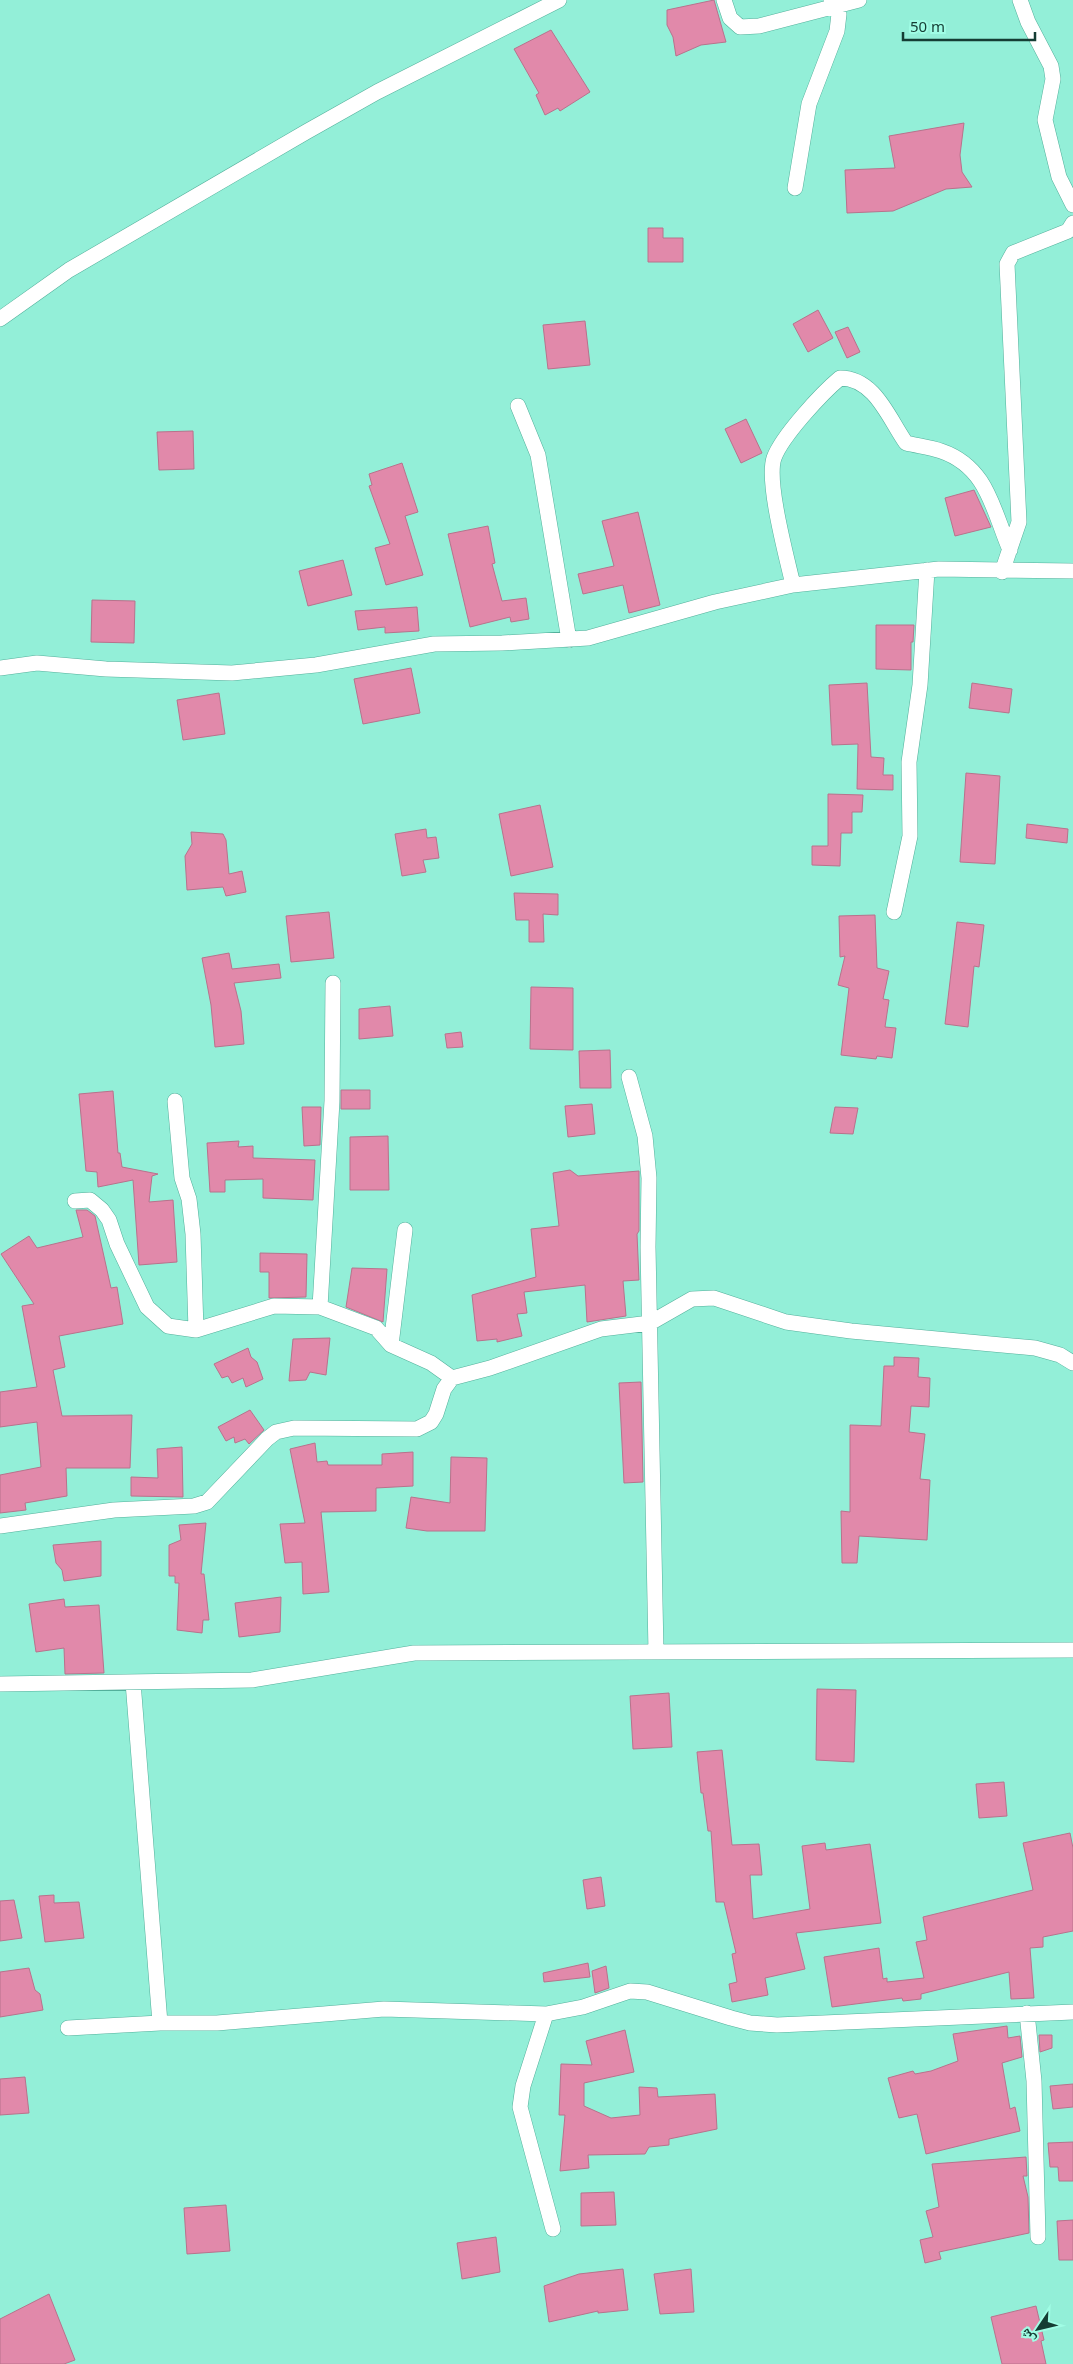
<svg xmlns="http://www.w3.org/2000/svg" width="1073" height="2364" font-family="'Noto Sans','Noto Naskh Arabic',sans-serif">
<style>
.building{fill:#e189aa;stroke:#b8728c}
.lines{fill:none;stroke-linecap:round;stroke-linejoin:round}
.minor-casing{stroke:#53b09b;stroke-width:16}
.minor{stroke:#fff;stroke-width:15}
</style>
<rect width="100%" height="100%" fill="#93efd8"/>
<path class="building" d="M714,0L726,42L701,45L676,56L673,37L667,25V10Z
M551,30L590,92L560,111L558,108L545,115L536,95L539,93L514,49Z
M964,123L960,155L962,172L972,187L946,189L893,211L847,213L845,170L895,168L889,136Z
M648,228H663V238H683V262H648Z
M818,310L833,338L808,352L793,324Z
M585,321L590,365L548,369L543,325Z
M848,327L860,352L847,358L835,332Z
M746,419L762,453L741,463L725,429Z
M193,431L194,469L159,470L157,432Z
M402,463L418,512L405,516L423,575L386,585L375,548L390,544L369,486L372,485L369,474Z
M974,490L991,527L955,536L945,498Z
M638,512L660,605L629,613L623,585L583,594L578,574L614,566L602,521Z
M488,526L495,563L492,564L502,601L526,598L529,619L511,622L510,617L470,627L448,534Z
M343,560L352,595L308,606L299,571Z
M92,600L135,601L134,643L91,642Z
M417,607L419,631L385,633V627L358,630L355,611Z
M876,625H914L913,642H911V670L876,669Z
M411,668L420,713L363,724L354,679Z
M867,683L871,757L884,758L883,775H893V790L857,789L858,744L832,745L829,685Z
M972,683L1012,689L1009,713L969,708Z
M219,693L225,734L183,740L177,700Z
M966,773L1000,776L995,864L960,862Z
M828,794L863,795L862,812H852V833H841L840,866L812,865V846H828Z
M540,805L553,867L511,876L499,814Z
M1027,824L1068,829L1067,843L1026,838Z
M426,829L427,838L436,837L439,858L423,860L426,872L402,876L395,834Z
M191,832L223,834L226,840L229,874L242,871L246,892L226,896L223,887L187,890L185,856L192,844Z
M514,893L558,894V915L543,914L544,942H529V920H516Z
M329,912L334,958L291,962L286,916Z
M875,915L877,968L889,971L883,999L889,1000L885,1027L896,1028L892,1058L877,1056L876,1059L841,1055L849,988L838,985L845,956L840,957L839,916Z
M957,922L984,925L979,967L974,966L968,1027L945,1024Z
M229,953L232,969L279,964L281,978L234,983L241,1011L244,1044L215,1047L211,1005L202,958Z
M531,987L573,988V1050L530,1049Z
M390,1006L393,1036L359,1039V1009Z
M461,1032L463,1047L447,1048L445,1034Z
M610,1050L611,1088H580L579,1051Z
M341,1090H370V1109H341Z
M113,1091L118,1153H120L122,1167L158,1174L152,1176L149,1202L173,1200L177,1262L139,1265L133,1180L98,1187L97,1172L86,1171L79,1094Z
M592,1104L595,1134L568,1137L565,1106Z
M302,1107H321L320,1145L304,1146Z
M835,1107L858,1108L853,1134L830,1133Z
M388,1136L389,1190H350V1137Z
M239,1141L238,1147L253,1146V1158L315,1160L313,1200L263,1198V1179L225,1180V1192H210L207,1143Z
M570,1170L578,1176L639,1171V1231L637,1234L639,1280L623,1281L626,1316L587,1322L585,1285L524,1292L527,1313L517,1314L522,1336L497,1342V1339L477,1341L472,1295L536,1277L531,1229L559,1226L553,1173Z
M76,1210H87L95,1216L111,1288L117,1287L123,1324L59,1336L65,1367L53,1370L62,1416L132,1415L130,1468H66L67,1496L25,1503L26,1510L0,1513V1475L41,1467L37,1422L0,1427V1392L37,1387L22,1306L34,1304L1,1254L29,1236L37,1248L83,1237Z
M260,1253L307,1254L306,1297L269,1298V1272H260Z
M352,1268L387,1269L383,1322L346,1307Z
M330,1338L326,1375L310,1372L306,1380L289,1381L293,1339Z
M248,1348L251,1357L257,1362L263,1379L246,1387L243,1378L232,1383L228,1376L222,1378L214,1364Z
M894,1357L919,1358L918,1377L930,1378L929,1407L911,1406L909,1432L925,1434L920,1479L930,1480L927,1540L859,1536L857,1563H842L841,1511L850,1512V1425L881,1426L884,1366H894Z
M641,1382L643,1482L624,1483L619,1383Z
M250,1410L264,1430L249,1444L245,1439L235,1443L234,1437L226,1441L218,1427Z
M315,1443L317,1462L327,1461L328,1465H382V1454L413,1452V1486L376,1488V1511L321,1512L329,1592L303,1594L302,1562L285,1563L280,1524L305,1523L290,1449Z
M182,1447L183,1497L131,1496V1477L158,1478L157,1449Z
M451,1457L487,1458L485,1531H427L406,1528L411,1497L450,1503Z
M206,1523L201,1574H204L209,1620H203L202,1633L177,1630L179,1583H175V1576H169V1545L181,1540L179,1525Z
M101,1541V1576L64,1581L62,1570L56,1563L53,1545Z
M281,1597L280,1632L239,1637L235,1603Z
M64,1599L65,1607L99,1605L104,1673L65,1674L64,1648L36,1652L29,1604Z
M817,1689L856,1690L854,1762L816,1760Z
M669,1693L672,1747L633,1749L630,1696Z
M722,1750L732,1845L759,1844L762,1875H750L753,1919L810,1909L802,1846L825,1843L826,1850L870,1844L881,1923L796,1933L805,1969L765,1978L768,1995L732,2002L729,1984L737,1982L732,1954L736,1953L724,1902H716L711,1831H708L703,1793H701L697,1752Z
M1004,1782L1007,1816L979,1818L976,1784Z
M1070,1833L1073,1848V1931L1043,1937V1947L1030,1948L1034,1998L1011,1999L1009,1972L921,1994V1999L903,2001L902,1998L832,2007L824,1957L879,1948L883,1979L887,1978V1982L924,1978L916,1942L927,1940L923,1917L1033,1890L1023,1843Z
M601,1877L605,1906L587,1909L583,1880Z
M54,1895V1903L79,1902L84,1938L45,1942L39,1896Z
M14,1900L22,1938L0,1941V1901Z
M588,1963L590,1977L544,1982L543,1973Z
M606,1966L609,1988L595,1993L592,1971Z
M29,1968L35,1990L40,1994L43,2010L0,2017V1972Z
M1007,2026L1008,2038L1020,2036L1022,2057L1002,2063L1010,2109L1015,2107L1020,2131L926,2154L917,2114L899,2118L888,2078L913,2071L915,2074L931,2071L958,2061L953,2034Z
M625,2030L634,2072L584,2083V2106L611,2118L640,2115L639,2087L657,2088L658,2097L715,2094L717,2129L669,2139V2145L649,2147L645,2154L588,2155L589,2168L560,2171L565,2115H559L561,2064L592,2065L586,2041Z
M1039,2035H1052V2048L1040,2052Z
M25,2077L29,2113L0,2115V2079Z
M1073,2084V2107L1053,2109L1050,2086Z
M1073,2142V2181H1059L1058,2167H1050L1048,2143Z
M1026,2157L1027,2176H1023L1028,2197L1029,2233L939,2252L941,2259L925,2263L920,2240L933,2237L926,2211L939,2207L932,2164Z
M614,2192L616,2225L581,2226V2193Z
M226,2205L230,2251L187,2254L184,2208Z
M1073,2220V2260H1059L1057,2221Z
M496,2237L500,2272L462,2279L457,2243Z
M623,2269L628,2310L598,2313V2311L549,2322L544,2286L579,2274Z
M691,2269L694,2312L660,2314L654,2274Z
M49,2294L75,2360L64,2364H0V2319Z
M1036,2306L1044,2340L1041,2341L1046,2364H1002L991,2317Z"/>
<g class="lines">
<g class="minor-casing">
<path id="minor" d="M724,0L730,18L740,27L759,26L859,0
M1020,0L1028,22L1051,66L1053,79L1045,120L1059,177L1073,205
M795,188L809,104L837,31L839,14L831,0
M0,319L69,270L306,132L377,92L559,0
M518,406L538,455L569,640
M1002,572L1019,522L1007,264L1013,253L1068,231L1073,223
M793,585C787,558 766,482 774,458C782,436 822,393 840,378C875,378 889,419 906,443C918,446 930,447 941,451C988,467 993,511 1010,550
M0,668L37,663L106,669L232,673L316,665L434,644L502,643L588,638L715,602L793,585L939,569L1073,571
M894,912L910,836L909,762L920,685L927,570
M629,1077L645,1136L649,1178L648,1247L656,1652
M175,1101L182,1178L189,1199L193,1234L196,1330
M75,1201L90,1200L102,1210L109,1220L117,1244L147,1307L168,1326L196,1330L274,1306L320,1307L376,1328L391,1345L431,1363L452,1378
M320,1307L332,1101L333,983
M391,1345L405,1230
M0,1526L114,1510L194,1506L207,1502L267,1439L276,1432L294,1428L417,1429L431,1422L436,1414L444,1389L452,1378L490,1368L601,1329L650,1323L692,1299L714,1298L786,1322L851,1331L1035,1348L1060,1355L1073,1363
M133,1682L160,2023
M0,1684L252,1680L414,1653L1073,1650
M1027,2013L1034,2081L1038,2237
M546,2014L523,2086L520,2107L553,2229
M68,2028L160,2023H217L384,2009L546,2014L583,2007L630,1991L647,1992L731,2018L750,2023L777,2025L1073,2012"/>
</g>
<use href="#minor" class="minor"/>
</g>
<g transform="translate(1038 2329) rotate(235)" stroke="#a0fde5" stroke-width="4" paint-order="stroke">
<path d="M0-4L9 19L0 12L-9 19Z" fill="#153d34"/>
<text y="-8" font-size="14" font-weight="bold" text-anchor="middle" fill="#153d34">ش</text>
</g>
<path d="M903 32v8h132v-8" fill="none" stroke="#153d34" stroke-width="2.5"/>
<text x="910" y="32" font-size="15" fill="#153d34" stroke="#a0fde5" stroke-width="4" paint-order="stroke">50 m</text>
</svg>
